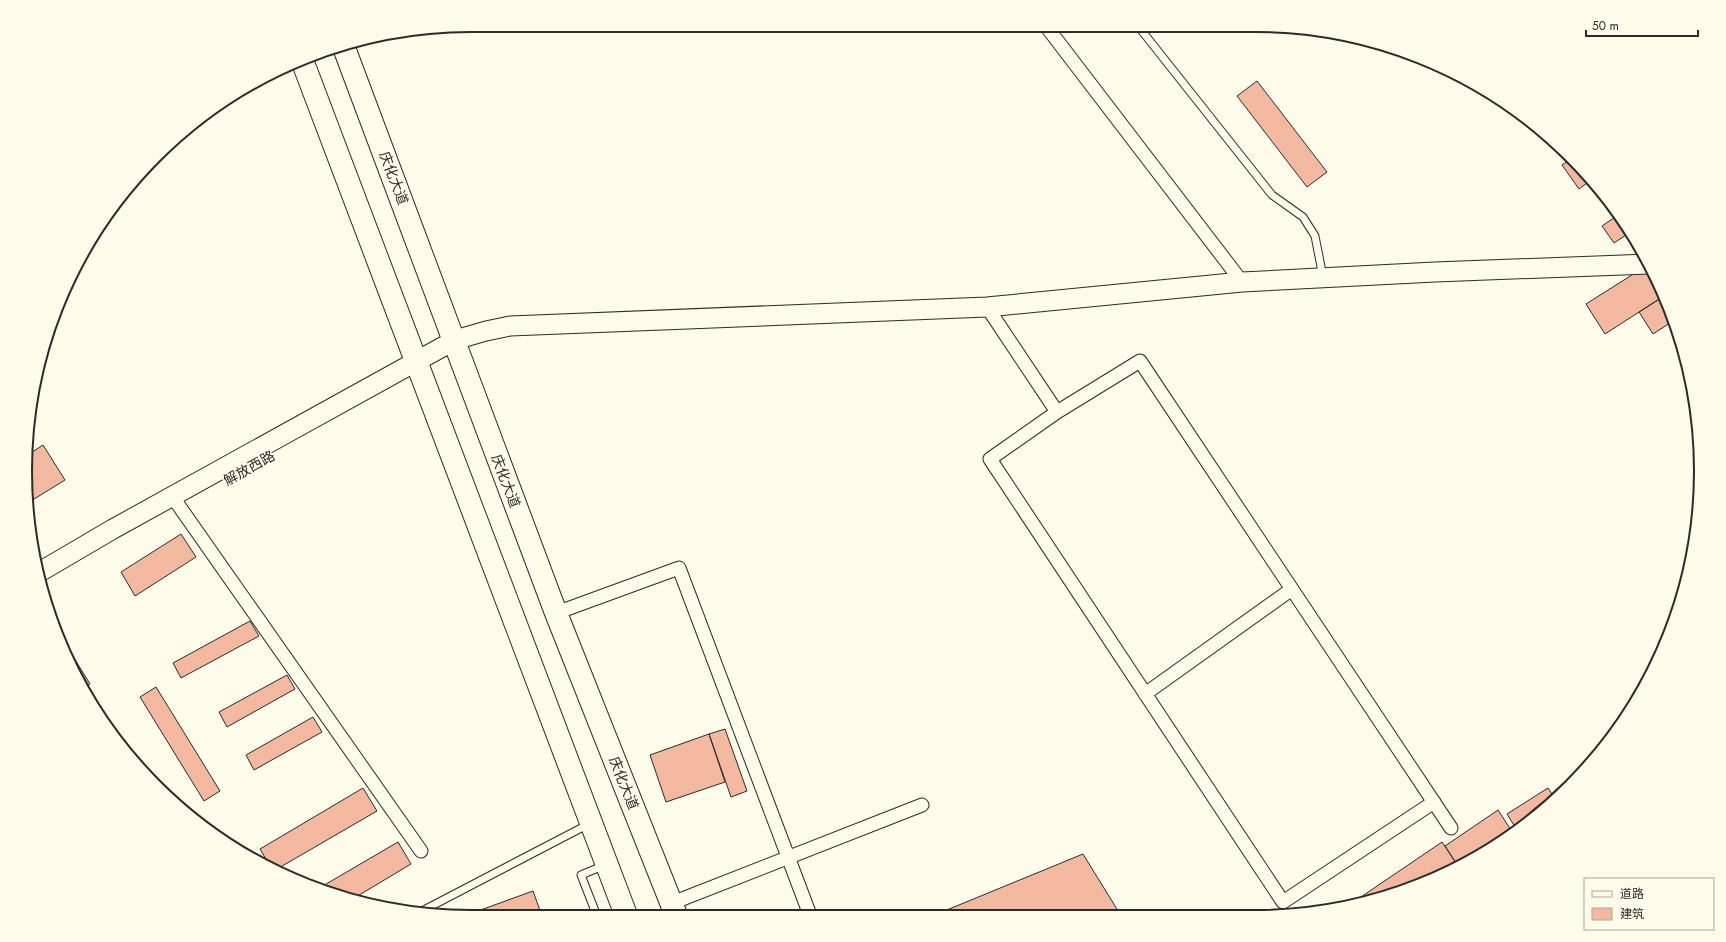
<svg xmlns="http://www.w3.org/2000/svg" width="1726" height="942" font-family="Jost,'Noto Sans SC',sans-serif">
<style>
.building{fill:#f2b8a0;stroke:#2b2b2b}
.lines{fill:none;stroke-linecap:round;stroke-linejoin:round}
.lane-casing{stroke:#2b2b2b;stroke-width:9}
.street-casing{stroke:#2b2b2b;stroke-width:15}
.secondary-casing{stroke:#2b2b2b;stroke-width:21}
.highway-casing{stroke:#2b2b2b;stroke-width:24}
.lane{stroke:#fdfbea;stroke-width:7}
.street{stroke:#fdfbea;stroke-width:13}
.secondary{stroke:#fdfbea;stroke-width:19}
.highway{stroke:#fdfbea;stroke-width:22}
.labels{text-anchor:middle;stroke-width:3;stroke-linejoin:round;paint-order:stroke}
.street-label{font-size:14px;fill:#2b2b2b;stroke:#fdfbea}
.rim{fill:none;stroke:#2b2b2b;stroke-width:2}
</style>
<rect width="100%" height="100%" fill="#fdfbea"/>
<path class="building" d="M1257,81L1327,172L1307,187L1237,96Z
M1571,159L1591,180L1579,189L1562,165Z
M1618,215L1629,233L1614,243L1602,226Z
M1654,272L1664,296L1605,334L1586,304L1635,273Z
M1664,296L1673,321L1653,334L1639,312Z
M43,445L65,480L26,504V456Z
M181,534L196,557L135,596L121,572Z
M250,621L259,636L181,678L173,663Z
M74,658L90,684L84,688L69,661Z
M287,675L295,689L227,727L219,712Z
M156,687L220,791L204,801L140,697Z
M313,717L322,732L254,770L246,755Z
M725,729L747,791L731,797L709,734Z
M709,734L725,782L666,802L650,755Z
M363,788L377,811L277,869L270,866L260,849Z
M1548,788L1554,797L1517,830L1507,814Z
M1498,810L1513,833L1503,842L1458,866L1445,846Z
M398,842L411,864L351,900L321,887Z
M1442,842L1458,866L1425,883L1352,903Z
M1083,854L1120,914H937Z
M533,891L542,916H464Z"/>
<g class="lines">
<g class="lane-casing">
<path id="lane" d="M1138,26L1272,195L1303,217L1315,236L1323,277
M420,912L589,824
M597,916L581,875L605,865"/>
</g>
<g class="street-casing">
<path id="street" d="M1046,26L1242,282
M987,307L1057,412L1140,361L1451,828
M1057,412L990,459L1283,902L1434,802
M172,496L421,851
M556,613L679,568L810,915
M1145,694L1292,589
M672,903L922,805"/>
</g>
<g class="secondary-casing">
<path id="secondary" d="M38,573L113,529L455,340L486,331L510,326L987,307L1242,282L1435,272L1649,264"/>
</g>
<g class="highway-casing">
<path id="highway" d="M343,45L556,613L676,915
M302,60L626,915"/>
</g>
<use href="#lane" class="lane"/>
<use href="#street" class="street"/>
<use href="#secondary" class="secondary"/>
<use href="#highway" class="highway"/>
</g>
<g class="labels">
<g class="street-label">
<text transform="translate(394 178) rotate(69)" y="5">庆化大道</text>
<text transform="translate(249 468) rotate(-29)" y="5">解放西路</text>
<text transform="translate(506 481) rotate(69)" y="5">庆化大道</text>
<text transform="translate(624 783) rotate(68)" y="5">庆化大道</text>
</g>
</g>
<path d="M0 0H1726V942H0ZM471 32H1255A439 439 0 0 1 1694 471V471A439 439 0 0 1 1255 910H471A439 439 0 0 1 32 471V471A439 439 0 0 1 471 32Z" fill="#fdfbea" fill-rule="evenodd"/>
<path class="rim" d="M471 32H1255A439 439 0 0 1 1694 471V471A439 439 0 0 1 1255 910H471A439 439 0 0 1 32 471V471A439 439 0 0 1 471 32Z"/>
<rect x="1584" y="878" width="130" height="52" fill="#fdfbea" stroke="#a9a89e"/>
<rect x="1592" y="891" width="20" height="6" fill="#fdfbea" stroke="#a9a89e"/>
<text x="1620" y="898" font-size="12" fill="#2b2b2b">道路</text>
<rect x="1592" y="908" width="20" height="12" fill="#f2b8a0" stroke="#a9a89e"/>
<text x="1620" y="918" font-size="12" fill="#2b2b2b">建筑</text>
<path d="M1586 30v6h112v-6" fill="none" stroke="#2b2b2b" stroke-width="2"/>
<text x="1592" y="30" font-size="12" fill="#2b2b2b" stroke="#fdfbea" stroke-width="3" paint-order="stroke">50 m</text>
</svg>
